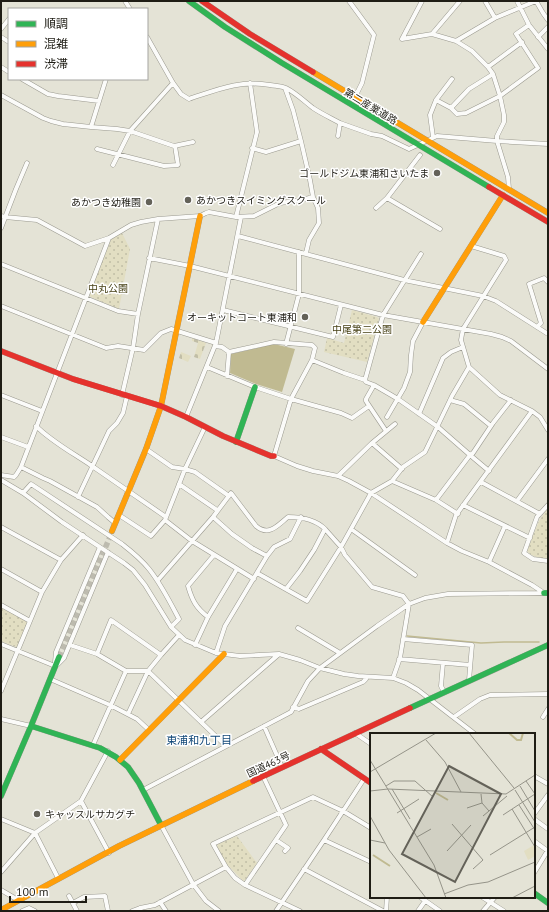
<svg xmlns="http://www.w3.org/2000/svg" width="549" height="912" font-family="'PT Sans','Noto Sans JP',sans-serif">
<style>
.cemetery{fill:url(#cemetery-stones)}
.park{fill:url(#park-dots)}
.water{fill:#c0ba91}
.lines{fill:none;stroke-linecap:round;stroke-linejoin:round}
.stream{stroke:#c0ba91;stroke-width:1.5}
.secondary-tunnel{stroke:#bdbbaf;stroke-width:5.5;stroke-dasharray:5.5 3;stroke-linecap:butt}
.street-casing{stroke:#9a998f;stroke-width:5}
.fast-casing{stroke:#9a998f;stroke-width:6}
.slow-casing{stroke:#9a998f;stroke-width:6}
.jam-casing{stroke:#9a998f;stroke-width:6}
.street{stroke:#fbfbf9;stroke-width:4}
.fast{stroke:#30b455;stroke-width:5.5}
.slow{stroke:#ff9f0a;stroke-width:5.5}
.jam{stroke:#e5322d;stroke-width:5.5}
.poi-dot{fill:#646259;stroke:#fff;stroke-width:1.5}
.labels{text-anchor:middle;stroke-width:3;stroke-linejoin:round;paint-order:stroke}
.street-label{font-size:10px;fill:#1f1d15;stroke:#fff}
.poi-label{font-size:10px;fill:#1f1d15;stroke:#fff;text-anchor:end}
.park-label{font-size:10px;fill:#474116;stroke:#fff}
.neighbourhood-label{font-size:11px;fill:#104778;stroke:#fff}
.inset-river{fill:none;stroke:#c0ba91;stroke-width:2}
.inset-road{fill:none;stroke:#959489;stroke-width:1}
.view{fill:#646259;fill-opacity:0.15;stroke:#646259;stroke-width:2}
.inset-edge{fill:none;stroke:#1f1d15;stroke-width:2}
</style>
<defs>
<pattern id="cemetery-stones" width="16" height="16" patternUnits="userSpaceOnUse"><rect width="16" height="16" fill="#e2dec2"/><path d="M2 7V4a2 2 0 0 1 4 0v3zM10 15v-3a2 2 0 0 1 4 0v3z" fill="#c1bea6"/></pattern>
<pattern id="park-dots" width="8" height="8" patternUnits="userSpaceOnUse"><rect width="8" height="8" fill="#e2dec2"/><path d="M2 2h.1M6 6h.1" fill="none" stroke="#c1bea6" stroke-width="1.8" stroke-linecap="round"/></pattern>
</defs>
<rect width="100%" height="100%" fill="#e4e3d6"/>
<path class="cemetery" d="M192,338L206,343L200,359L194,357L198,343L192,341Z
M181,352L191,356L188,362L179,358Z"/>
<path class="park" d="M122,233L130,249L119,309L91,297L89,295L111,239Z
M352,310L377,317L379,319L367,362L324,352L327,338L344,343Z
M548,508V560C541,558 532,557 527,551L539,521Z
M1,607L26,620L27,623L18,646L16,647L1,641Z
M237,836L257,863L245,880L243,881L225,862L217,847L218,844Z"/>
<path class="water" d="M274,344L295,349L282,392L256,384L230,373L231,354Z"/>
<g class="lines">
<path class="stream" d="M407,636L481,643L504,642H539"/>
<path class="secondary-tunnel" d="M59,657L112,532"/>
<g class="street-casing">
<path id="street" d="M125,1L130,9
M349,1L374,35L362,83L355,97
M485,1L495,18
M517,1L529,25L548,49
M536,1L543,13L548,20
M1,29L9,19
M432,34L460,1
M1,37L9,42
M147,37L173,83L181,94L189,99C219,89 239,80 270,85C275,86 281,86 286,88C296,93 304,101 313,108C322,114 331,118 340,123
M538,37L548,27
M402,39L432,34L456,41L472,51L488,67L493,74L500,96L504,115V122L497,136V141L508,177L509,189
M402,39L422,1
M456,41L495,18L536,1
M1,67L9,72
M488,67L522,42
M22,79L48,94L58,96L99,101
M285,88L293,110L301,141L310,180L313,197L318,208L319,223L309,240L306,253
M1,95L43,118L51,121L63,124L91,127L106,79
M436,100L451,108L457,114L466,113L500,96L538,68L516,34L529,25
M451,108L469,89L493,74
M91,127L117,129L130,131L174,146L193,142
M338,136L340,123L371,134L382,136L409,149L437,136L497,141L548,144
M433,137L430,115L436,100L452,79
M252,148L266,152L301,141
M97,149L164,166L178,165L175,146
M113,165L130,131L173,83
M387,198L440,229
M376,208L387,198L420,155
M1,216L5,217L37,220L85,246L109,238L131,225L141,222L158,219L200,216L206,213L209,212L236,217L254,216L280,203L302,200L313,197
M236,217L257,132L250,83
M1,228L16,189L27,163
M238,236L404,280L483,296L496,301L548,334
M149,258L190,266L383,315L491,334L502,337L511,341L548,369
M1,264L118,311L138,314
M1,306L106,348L118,346L144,350L161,333L171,329L216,343
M223,310L333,337L341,305
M537,327L541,323L529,284L544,278L548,282
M286,344L299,294V252
M215,346L222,347L229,352L227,376
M312,360L344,373L365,380
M207,367L255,387L291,399L312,360L315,348L312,345L274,342L229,352
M469,367L500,395L532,411L540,417L548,430
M374,385L398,399L438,427L470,455L489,471
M1,395L42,411
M122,395L133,348L138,314L158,219
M450,400L464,404L491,426
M369,406L352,418L341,413L291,399L274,456L297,466L313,471L338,476L349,481L371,493L447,543L462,551L489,562L532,585L544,593
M419,414L443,358L451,352L463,347
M186,417L216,343L241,217
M387,417L404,388L410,372L411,355L413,341L423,322
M36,426C52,442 73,453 92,466C117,483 141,500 166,517
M386,431L366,401V399L374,385L366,382L365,380L383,315L421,254
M1,437L28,447
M372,443L402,469
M146,449L172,467L185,469L195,472L229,496
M21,467L43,478L50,481L97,507L108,517L115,523
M1,475L14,477L16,475L21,467L109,238
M338,476L372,443L395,424
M1,480L23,493L62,522L124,563L133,570L145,585L171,627L185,640L216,653L240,656L279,654L300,660L320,668L344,674L358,676L393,678L406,683L418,690L475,734
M392,481L436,500L458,514
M481,482L540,514
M179,484L217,510
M23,493L31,484L122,544C131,551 141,559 149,569C161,584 170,602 179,619L171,627
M78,497L109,431L117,423L123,413L127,396
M436,500L470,455L473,453L493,423L511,400
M517,501L548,459
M463,505L530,538
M548,505L537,517L524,553L533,559L548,561
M119,515L151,536L165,520L185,469L205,427
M213,517L232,534L252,548L267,556
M165,520L192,541L254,579
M1,527L61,560
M351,529L415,575
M447,543L456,515L532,411
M489,562L505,526
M1,569L42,592
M257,573L307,601L341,547L371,493L392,481L403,467L425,452L452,396L469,367L461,340L463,329L506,260L504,256L471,246
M158,580L213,517L231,493L256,526C269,537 278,525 288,517C301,517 316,520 325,529
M286,589L300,571L314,550L325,529L341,547L345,555L372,587L403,596L409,604L400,658L393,678
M1,605L30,621
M208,617C196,608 192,600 188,586L214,555
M298,628L340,653
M403,639L472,645L469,680
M1,644L55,666
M70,645L97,654L126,671H148L226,746
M195,645L208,617L237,569
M216,653L225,626L267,556L274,547L290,539L301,517
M97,654L111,620L161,655
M399,659L470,665
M55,662L56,652L100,547
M443,663L441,686L444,692
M57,665L64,658L108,552
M50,679L110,705L137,719L149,730
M1,691L42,592L61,560L83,535
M293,707L299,709L363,682L366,679V677
M128,714L148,671L161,655L179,635
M454,717L480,699L490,695L548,694
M543,717L548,709
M1,719L31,726
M201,722L278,655
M264,726L282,767
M355,733L371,744
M93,745L126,671
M534,776L548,784
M143,790L291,712L308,681L320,668L377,626L409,604L425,598L448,594L544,593
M81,801L109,853
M534,814L548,795
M1,819L35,833L58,878
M534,819L548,829
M161,825L193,884L206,901L219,911
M276,840L288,848L285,851
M324,840L371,862
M534,841L548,851
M226,867L213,844L313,797L343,811L371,828
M304,869L383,911
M1,872L35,833L81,801L108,751
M534,873L548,850
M245,885L286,825L263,776
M1,890L18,900
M69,896L77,911
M420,897L440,911
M482,897L504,911
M160,902L166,911
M73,903L84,897L105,896L108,911
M22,911L29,908L35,911
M132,911L140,908
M141,911L140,908L155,905L226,867L235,878L245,885L300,911
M276,911L324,840L364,779
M386,911L387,897
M418,911L425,901
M483,911L495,897"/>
</g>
<g class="fast-casing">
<path id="fast" d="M189,1L225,27L282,63L489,187
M236,442L255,387
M544,593H548
M410,708L548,645
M31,726L100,748L116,757L128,767L139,783L161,825
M1,796L31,726L59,657
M534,893L548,903"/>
</g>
<g class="slow-casing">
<path id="slow" d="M313,72L548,213
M423,322L503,195
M112,531L146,449L161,406L200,216
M120,760L224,654
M1,910L119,846L253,781"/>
</g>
<g class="jam-casing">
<path id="jam" d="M202,1L250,34L313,72
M489,187L548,222
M1,351L73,379L161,406L186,417L223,436L271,456H274
M321,749L371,783
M253,781L410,708"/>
</g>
<use href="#street" class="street"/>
<use href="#fast" class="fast"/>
<use href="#slow" class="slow"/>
<use href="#jam" class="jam"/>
</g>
<g class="poi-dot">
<circle cx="437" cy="173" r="4"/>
<circle cx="188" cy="200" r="4"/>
<circle cx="149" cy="202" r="4"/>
<circle cx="305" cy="317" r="4"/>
<circle cx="37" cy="814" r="4"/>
</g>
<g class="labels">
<g class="street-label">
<text transform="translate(371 106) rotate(31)" y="4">第二産業道路</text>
<text transform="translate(268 764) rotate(-25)" y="4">国道463号</text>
</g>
<g class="poi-label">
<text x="429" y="177">ゴールドジム東浦和さいたま</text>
<text x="196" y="204" text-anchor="start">あかつきスイミングスクール</text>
<text x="141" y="206">あかつき幼稚園</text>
<text x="297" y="321">オーキットコート東浦和</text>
<text x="45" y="818" text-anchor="start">キャッスルサカグチ</text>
</g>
<g class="park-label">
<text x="108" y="292">中丸公園</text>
<text x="362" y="333">中尾第二公園</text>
</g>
<g class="neighbourhood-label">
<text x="199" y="744">東浦和九丁目</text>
</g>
</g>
<g transform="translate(370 733)">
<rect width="165" height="165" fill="#e4e3d6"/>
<path d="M164,112L165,123L158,127L154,118Z" fill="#e2dec2"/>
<path class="inset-river" d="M139,0L147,7H151L153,0M66,60L78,67M3,122L20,133"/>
<path class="inset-road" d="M99,0L144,55M56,7L75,29L91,59M0,27L64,132L76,165M0,39L66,0M156,48L165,61M16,53L24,48H45L63,64M150,53L165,78M22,56L40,86M145,57L165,89M0,58L18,56L136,61L165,42M111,61L112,70L119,78M149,72L165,97M97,75L112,70M142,76L165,114M27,80L49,66M133,82L165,61M0,83L19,117L56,165M113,83L137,63M82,91L113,127L103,136M47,104L61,96M0,107L15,110M77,118L101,92M120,122L165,94M74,161L98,152L118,149L165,129M142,165L165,153"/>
<path class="view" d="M79,33L131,61L85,149L32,121Z"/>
<rect width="165" height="165" class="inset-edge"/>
</g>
<rect width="549" height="912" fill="none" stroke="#1f1d15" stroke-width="4"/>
<rect x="8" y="8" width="140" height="72" fill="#ffffff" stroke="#a5a5a1"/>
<rect x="16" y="21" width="20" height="6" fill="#30b455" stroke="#a5a5a1"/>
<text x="44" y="28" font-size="12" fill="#1f1d15">順調</text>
<rect x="16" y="41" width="20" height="6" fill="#ff9f0a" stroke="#a5a5a1"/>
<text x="44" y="48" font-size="12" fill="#1f1d15">混雑</text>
<rect x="16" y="61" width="20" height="6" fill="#e5322d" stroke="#a5a5a1"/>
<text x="44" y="68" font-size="12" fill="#1f1d15">渋滞</text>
<path d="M10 896v6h76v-6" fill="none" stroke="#1f1d15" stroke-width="2"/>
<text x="16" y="896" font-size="12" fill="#1f1d15" stroke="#ffffff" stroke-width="3" paint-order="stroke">100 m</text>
</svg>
